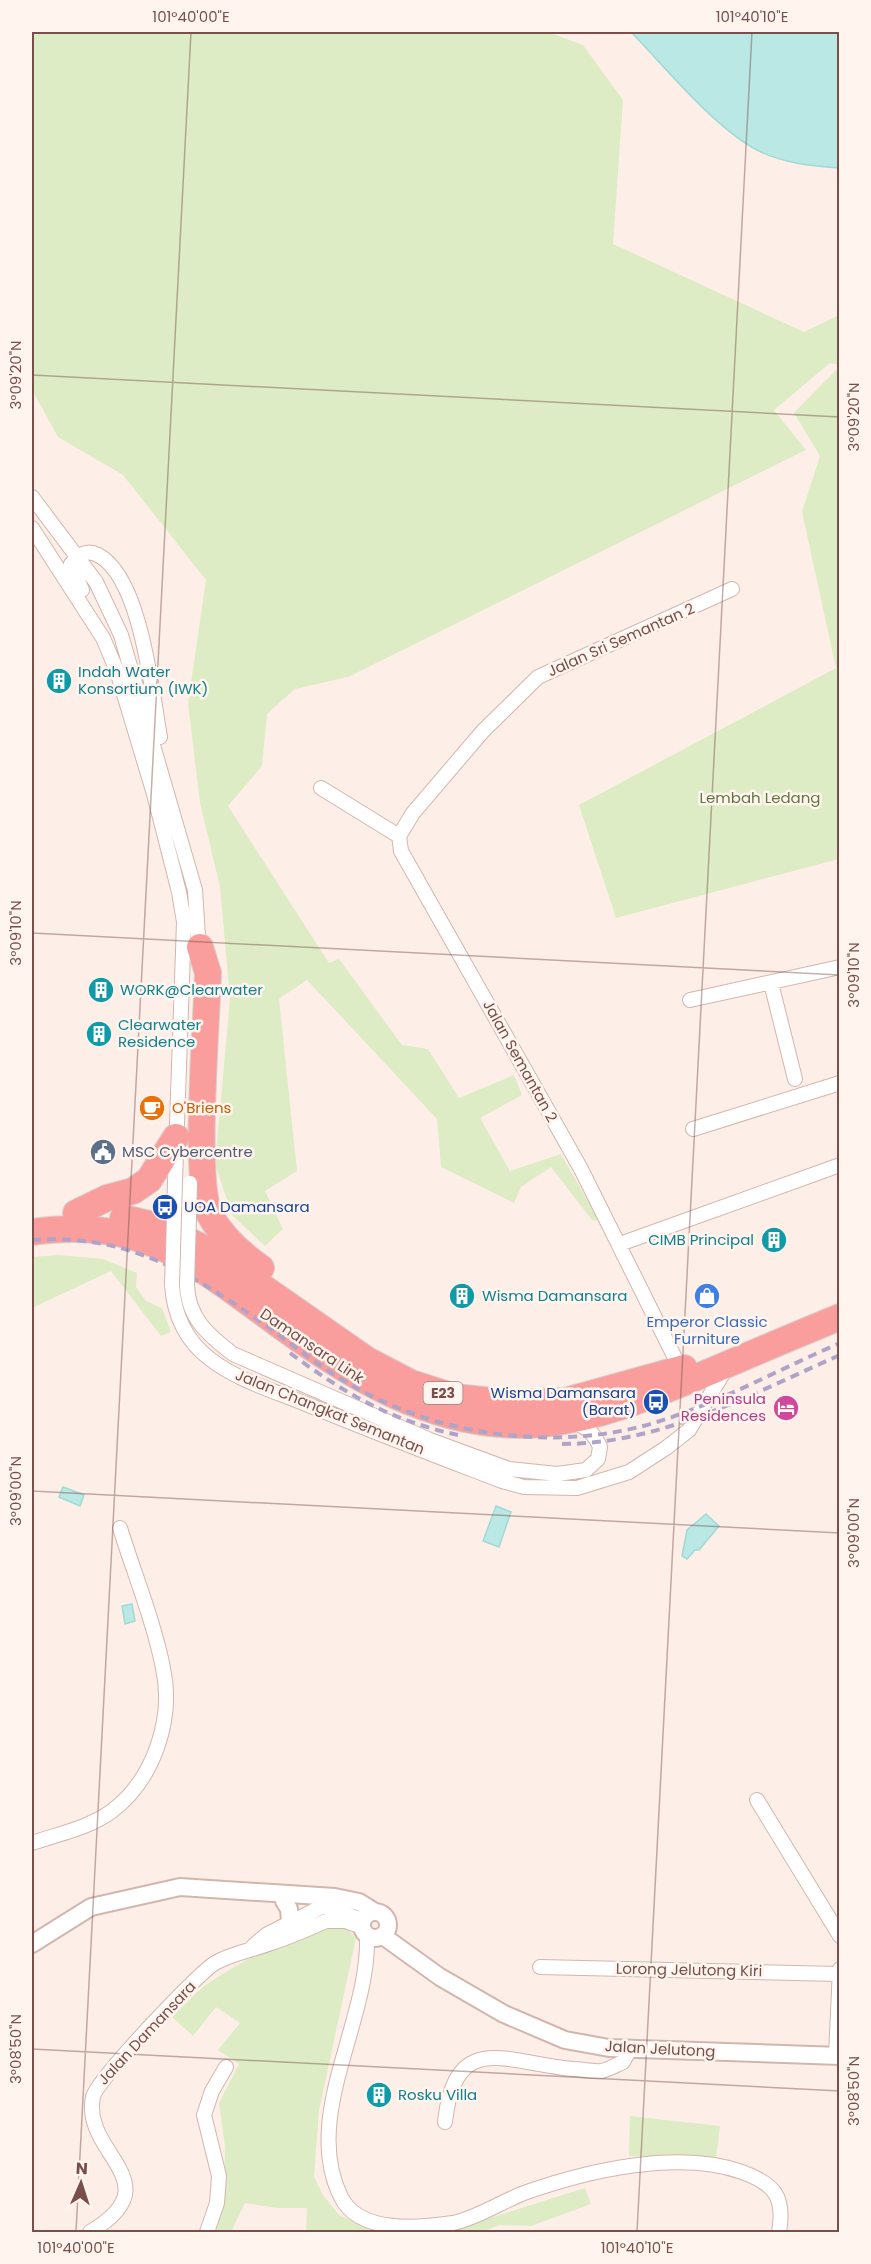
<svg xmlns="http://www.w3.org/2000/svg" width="871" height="2264" font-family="Poppins,sans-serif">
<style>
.green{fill:#ddecc4}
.water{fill:#bae8e4;stroke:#a0dad5;stroke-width:1.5}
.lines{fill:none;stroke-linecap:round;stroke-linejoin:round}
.minor-casing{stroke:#d2b6ae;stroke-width:16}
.tertiary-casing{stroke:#d2b6ae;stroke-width:20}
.motorway-casing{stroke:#d9cecc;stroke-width:28}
.minor{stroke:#fff;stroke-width:14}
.tertiary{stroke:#fff;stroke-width:16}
.motorway{stroke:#f99e9c;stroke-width:26}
.rail{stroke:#afa4c8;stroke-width:4;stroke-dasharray:9 6;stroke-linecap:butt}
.minor-bridge-casing{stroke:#d2b6ae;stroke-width:16;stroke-linecap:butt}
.minor-bridge{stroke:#fff;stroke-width:14}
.ticks{fill:none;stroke:#784f4a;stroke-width:1.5;stroke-opacity:0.45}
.labels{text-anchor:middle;stroke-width:5;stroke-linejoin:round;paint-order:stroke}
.shield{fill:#fff4ee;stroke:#a0807b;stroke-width:1.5}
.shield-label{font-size:14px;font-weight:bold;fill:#784f4a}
.street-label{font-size:15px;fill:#784f4a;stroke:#fff4ee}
.culture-label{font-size:15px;fill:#0d838f;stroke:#fff4ee;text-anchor:start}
.park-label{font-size:15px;fill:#5d783e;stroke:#fff4ee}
.food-label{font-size:15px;fill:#c56008;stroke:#fff4ee;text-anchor:start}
.service-label{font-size:15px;fill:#4e5e75;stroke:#fff4ee;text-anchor:start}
.transit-label{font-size:15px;fill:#164399;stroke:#fff4ee;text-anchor:start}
.shop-label{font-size:15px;fill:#366cbe;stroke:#fff4ee}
.hotel-label{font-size:15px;fill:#b23c85;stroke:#fff4ee;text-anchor:end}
.neatline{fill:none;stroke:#784f4a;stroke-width:2}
.ticks-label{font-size:15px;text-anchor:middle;fill:#784f4a}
</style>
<rect width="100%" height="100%" fill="#fdefe7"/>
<path class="green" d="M32,32H548L583,45L623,100L613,244L804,332L839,315V365L830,363L774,410L806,450L348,677L295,689L267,714L262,766L228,806L329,963L339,959L402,1045L428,1049L459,1098L514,1075L522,1095L480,1118L510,1171L561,1154L597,1217V1221L592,1220L551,1167L521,1187L514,1203L441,1167L437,1119L307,980L279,999L297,1171L265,1191L283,1229L265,1246L232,1215L215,1164L230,999L220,887L200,803L188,703L206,580L123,475L58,437L32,390Z
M836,370L840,371L839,859L616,918L579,805L836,668L802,512L820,456L794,413Z
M59,1255L103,1259L137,1273L136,1287L146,1301L162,1308L171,1332L161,1336L111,1271L32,1308V1257Z
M344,1926L356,1938L319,2111L314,2177L323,2195L340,2216L382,2231L446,2232L585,2188L591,2204L531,2226L499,2225L482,2232H306L307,2208H277L245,2203L231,2232H215L224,2197L225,2147L219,2103L239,2064L218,2050L240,2023L216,2007L193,2036L172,2017C185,2005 198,1989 213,1980C251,1956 299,1928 344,1926Z
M630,2116L720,2126L716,2159L629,2156Z"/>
<path class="water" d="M631,32H839V168C811,166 781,163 755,149C712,125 666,68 631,32Z
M63,1487L84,1495L80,1506L59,1497Z
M496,1506L511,1512L499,1547L483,1541Z
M706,1514L719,1526L699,1550H695L687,1559L682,1556L687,1530Z
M132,1604L135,1621L125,1624L122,1606Z"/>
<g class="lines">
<g class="minor-casing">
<path id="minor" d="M32,497L96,582L121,635L195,890L199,952
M32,528L103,638L117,671L154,794L179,892L184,922L175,1182
M82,590L71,564C78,555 86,549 98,555C141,577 152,693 160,737
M321,788L399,836L401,851L581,1169L681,1370
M399,836L413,813L483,731L538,677L732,589
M771,983L795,1079
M690,1000L840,967
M693,1129L840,1083
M620,1244L840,1165
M172,1285C174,1315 185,1340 210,1359C237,1380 274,1391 306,1404C371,1431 437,1456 502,1481L524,1487L577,1488L629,1472L666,1448L689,1430L727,1367
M187,1285C188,1318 208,1335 233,1354L430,1440L509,1469L557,1474L586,1470L598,1459L600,1447C594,1433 588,1428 573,1422
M757,1800L840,1936
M32,1843C58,1834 89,1828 112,1811C154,1779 174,1719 163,1668C154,1622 134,1573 120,1528
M367,1936C370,2021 301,2117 341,2197C359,2234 419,2228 453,2223C477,2218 501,2202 524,2193C586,2171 678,2149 742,2172C775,2184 785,2197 779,2232
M253,1946L266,1935L319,1908L328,1906L356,1918
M540,1967L838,1974
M836,2055L840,1969
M445,2122C455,2029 506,2063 573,2069C581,2069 592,2072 601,2071C608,2070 616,2065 623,2062L630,2049
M90,2232C174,2182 81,2154 93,2097C95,2082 199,1972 215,1963C233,1953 253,1950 271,1943C290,1937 308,1929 326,1921H345L362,1927
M207,2232L217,2203L219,2176L204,2115L212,2091L226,2067"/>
</g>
<g class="tertiary-casing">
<path id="tertiary" d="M284,1901L289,1909L290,1922
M362 1925a13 13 0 1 1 26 0a13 13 0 1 1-26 0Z
M383,1936L440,1977L504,2014L565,2040L609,2048L840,2056
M32,1944L91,1907L180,1887L335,1897L359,1902L375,1912"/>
</g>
<g class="motorway-casing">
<path id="motorway" d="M200,947L208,973C207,1019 193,1182 210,1215C222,1237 241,1254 261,1268
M76,1213L107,1198L133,1191L149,1180L176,1137
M123,1218L162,1227L215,1254L367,1360L411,1383L455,1397L512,1403L565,1401L684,1368
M32,1232C69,1227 107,1227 143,1240C187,1255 226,1286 263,1313C345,1374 435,1433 542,1424C603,1418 659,1393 714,1370C756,1352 798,1334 840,1317"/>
</g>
<use href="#minor" class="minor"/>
<use href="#tertiary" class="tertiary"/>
<use href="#motorway" class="motorway"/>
<path class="rail" d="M32,1240C124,1233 188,1271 261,1322C295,1346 328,1374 366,1393C451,1438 564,1451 657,1422C716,1404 782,1368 840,1343
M290,1353C346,1394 389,1420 458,1435
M562,1444C662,1444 751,1394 840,1355"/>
<g class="minor-bridge-casing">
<path id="minor-bridge" d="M172,1285L175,1182
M187,1285L190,1183"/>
</g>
<use href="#minor-bridge" class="minor-bridge"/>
</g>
<path class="ticks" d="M32,375L840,417M32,933L840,975M32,1491L840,1533M32,2049L840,2091M76,2232L191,32M637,2232L752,32"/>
<defs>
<g id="building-disc" transform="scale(1.35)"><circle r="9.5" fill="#0f9aa8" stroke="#fff4ee"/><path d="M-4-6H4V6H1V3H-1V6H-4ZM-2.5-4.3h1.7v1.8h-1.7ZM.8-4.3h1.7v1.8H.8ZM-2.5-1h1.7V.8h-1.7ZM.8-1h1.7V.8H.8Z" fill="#fff"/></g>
<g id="cafe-disc" transform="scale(1.35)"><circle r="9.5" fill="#e8710a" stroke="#fff4ee"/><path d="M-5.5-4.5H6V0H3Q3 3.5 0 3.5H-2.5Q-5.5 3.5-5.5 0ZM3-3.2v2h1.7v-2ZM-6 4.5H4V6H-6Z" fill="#fff"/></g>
<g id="civic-disc" transform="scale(1.35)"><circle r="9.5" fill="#5c6f8a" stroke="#fff4ee"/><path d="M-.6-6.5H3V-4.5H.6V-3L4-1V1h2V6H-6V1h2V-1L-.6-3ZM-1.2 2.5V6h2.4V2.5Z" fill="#fff"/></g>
<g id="bus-disc" transform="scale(1.35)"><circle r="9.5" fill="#1a4fb4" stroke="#fff4ee"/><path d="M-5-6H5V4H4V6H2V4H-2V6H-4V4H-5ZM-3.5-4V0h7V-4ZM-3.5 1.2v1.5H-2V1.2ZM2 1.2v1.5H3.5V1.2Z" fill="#fff"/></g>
<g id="shop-disc" transform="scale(1.35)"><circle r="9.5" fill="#3f7fe0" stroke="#fff4ee"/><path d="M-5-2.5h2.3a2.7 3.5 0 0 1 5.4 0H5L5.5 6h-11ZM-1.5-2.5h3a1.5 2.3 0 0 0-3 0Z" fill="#fff"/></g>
<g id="hotel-disc" transform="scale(1.35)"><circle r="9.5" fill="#d1479c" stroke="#fff4ee"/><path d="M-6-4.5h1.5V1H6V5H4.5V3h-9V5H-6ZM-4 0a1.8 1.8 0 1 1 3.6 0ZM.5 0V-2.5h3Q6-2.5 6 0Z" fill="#fff"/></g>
</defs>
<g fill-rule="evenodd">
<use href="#building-disc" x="59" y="681"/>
<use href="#building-disc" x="101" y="990"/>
<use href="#building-disc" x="99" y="1034"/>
<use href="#cafe-disc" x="152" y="1108"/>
<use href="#civic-disc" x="103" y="1152"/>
<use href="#bus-disc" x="165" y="1207"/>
<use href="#building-disc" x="774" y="1240"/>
<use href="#building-disc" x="462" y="1296"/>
<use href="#shop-disc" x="707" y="1296"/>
<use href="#bus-disc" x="656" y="1402"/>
<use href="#hotel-disc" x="786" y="1408"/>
<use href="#building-disc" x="379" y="2095"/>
</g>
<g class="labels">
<rect class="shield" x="423.5" y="1382" width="39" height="22" rx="4.5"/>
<g class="shield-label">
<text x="443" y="1398">E23</text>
</g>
<g class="street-label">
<text transform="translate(621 640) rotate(-24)" y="5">Jalan Sri Semantan 2</text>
<text transform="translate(520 1061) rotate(61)" y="5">Jalan Semantan 2</text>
<text transform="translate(312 1346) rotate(34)" y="5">Damansara Link</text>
<text transform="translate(330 1412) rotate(22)" y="5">Jalan Changkat Semantan</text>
<text transform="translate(689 1970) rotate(1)" y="5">Lorong Jelutong Kiri</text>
<text transform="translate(147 2033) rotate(-47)" y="5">Jalan Damansara</text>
<text transform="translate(660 2049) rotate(3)" y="5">Jalan Jelutong</text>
</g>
<g class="culture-label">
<text x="78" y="677">Indah Water<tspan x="78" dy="17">Konsortium (IWK)</tspan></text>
<text x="120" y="995">WORK@Clearwater</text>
<text x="118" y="1030">Clearwater<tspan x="118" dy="17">Residence</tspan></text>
<text x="754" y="1245" text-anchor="end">CIMB Principal</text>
<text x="482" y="1301">Wisma Damansara</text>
<text x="398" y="2100">Rosku Villa</text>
</g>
<g class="park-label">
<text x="760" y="803">Lembah Ledang</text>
</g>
<g class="food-label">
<text x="172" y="1113">O'Briens</text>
</g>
<g class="service-label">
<text x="122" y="1157">MSC Cybercentre</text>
</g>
<g class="transit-label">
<text x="184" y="1212">UOA Damansara</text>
<text x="636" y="1398" text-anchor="end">Wisma Damansara<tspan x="636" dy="17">(Barat)</tspan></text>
</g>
<g class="shop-label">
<text x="707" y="1327">Emperor Classic<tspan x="707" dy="17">Furniture</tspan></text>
</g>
<g class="hotel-label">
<text x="766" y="1404">Peninsula<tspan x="766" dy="17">Residences</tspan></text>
</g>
</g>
<rect width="871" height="2264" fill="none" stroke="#fff4ee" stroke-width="66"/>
<g transform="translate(81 2183) rotate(3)" stroke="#fff4ee" stroke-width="4.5" paint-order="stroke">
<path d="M0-4.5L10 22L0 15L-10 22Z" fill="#784f4a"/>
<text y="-9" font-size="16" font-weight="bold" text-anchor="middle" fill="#784f4a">N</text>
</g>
<rect x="33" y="33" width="805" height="2198" class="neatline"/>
<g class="ticks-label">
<text x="191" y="22">101°40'00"E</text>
<text x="752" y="22">101°40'10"E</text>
<text transform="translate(16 375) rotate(-90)" y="5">3°09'20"N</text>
<text transform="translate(854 417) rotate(-90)" y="5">3°09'20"N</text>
<text transform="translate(16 933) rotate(-90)" y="5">3°09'10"N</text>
<text transform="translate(854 975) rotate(-90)" y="5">3°09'10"N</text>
<text transform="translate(16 1491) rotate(-90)" y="5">3°09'00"N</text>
<text transform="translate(854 1533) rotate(-90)" y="5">3°09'00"N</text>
<text transform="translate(16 2049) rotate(-90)" y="5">3°08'50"N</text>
<text transform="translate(854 2091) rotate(-90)" y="5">3°08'50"N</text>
<text x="76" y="2253">101°40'00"E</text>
<text x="637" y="2253">101°40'10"E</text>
</g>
</svg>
